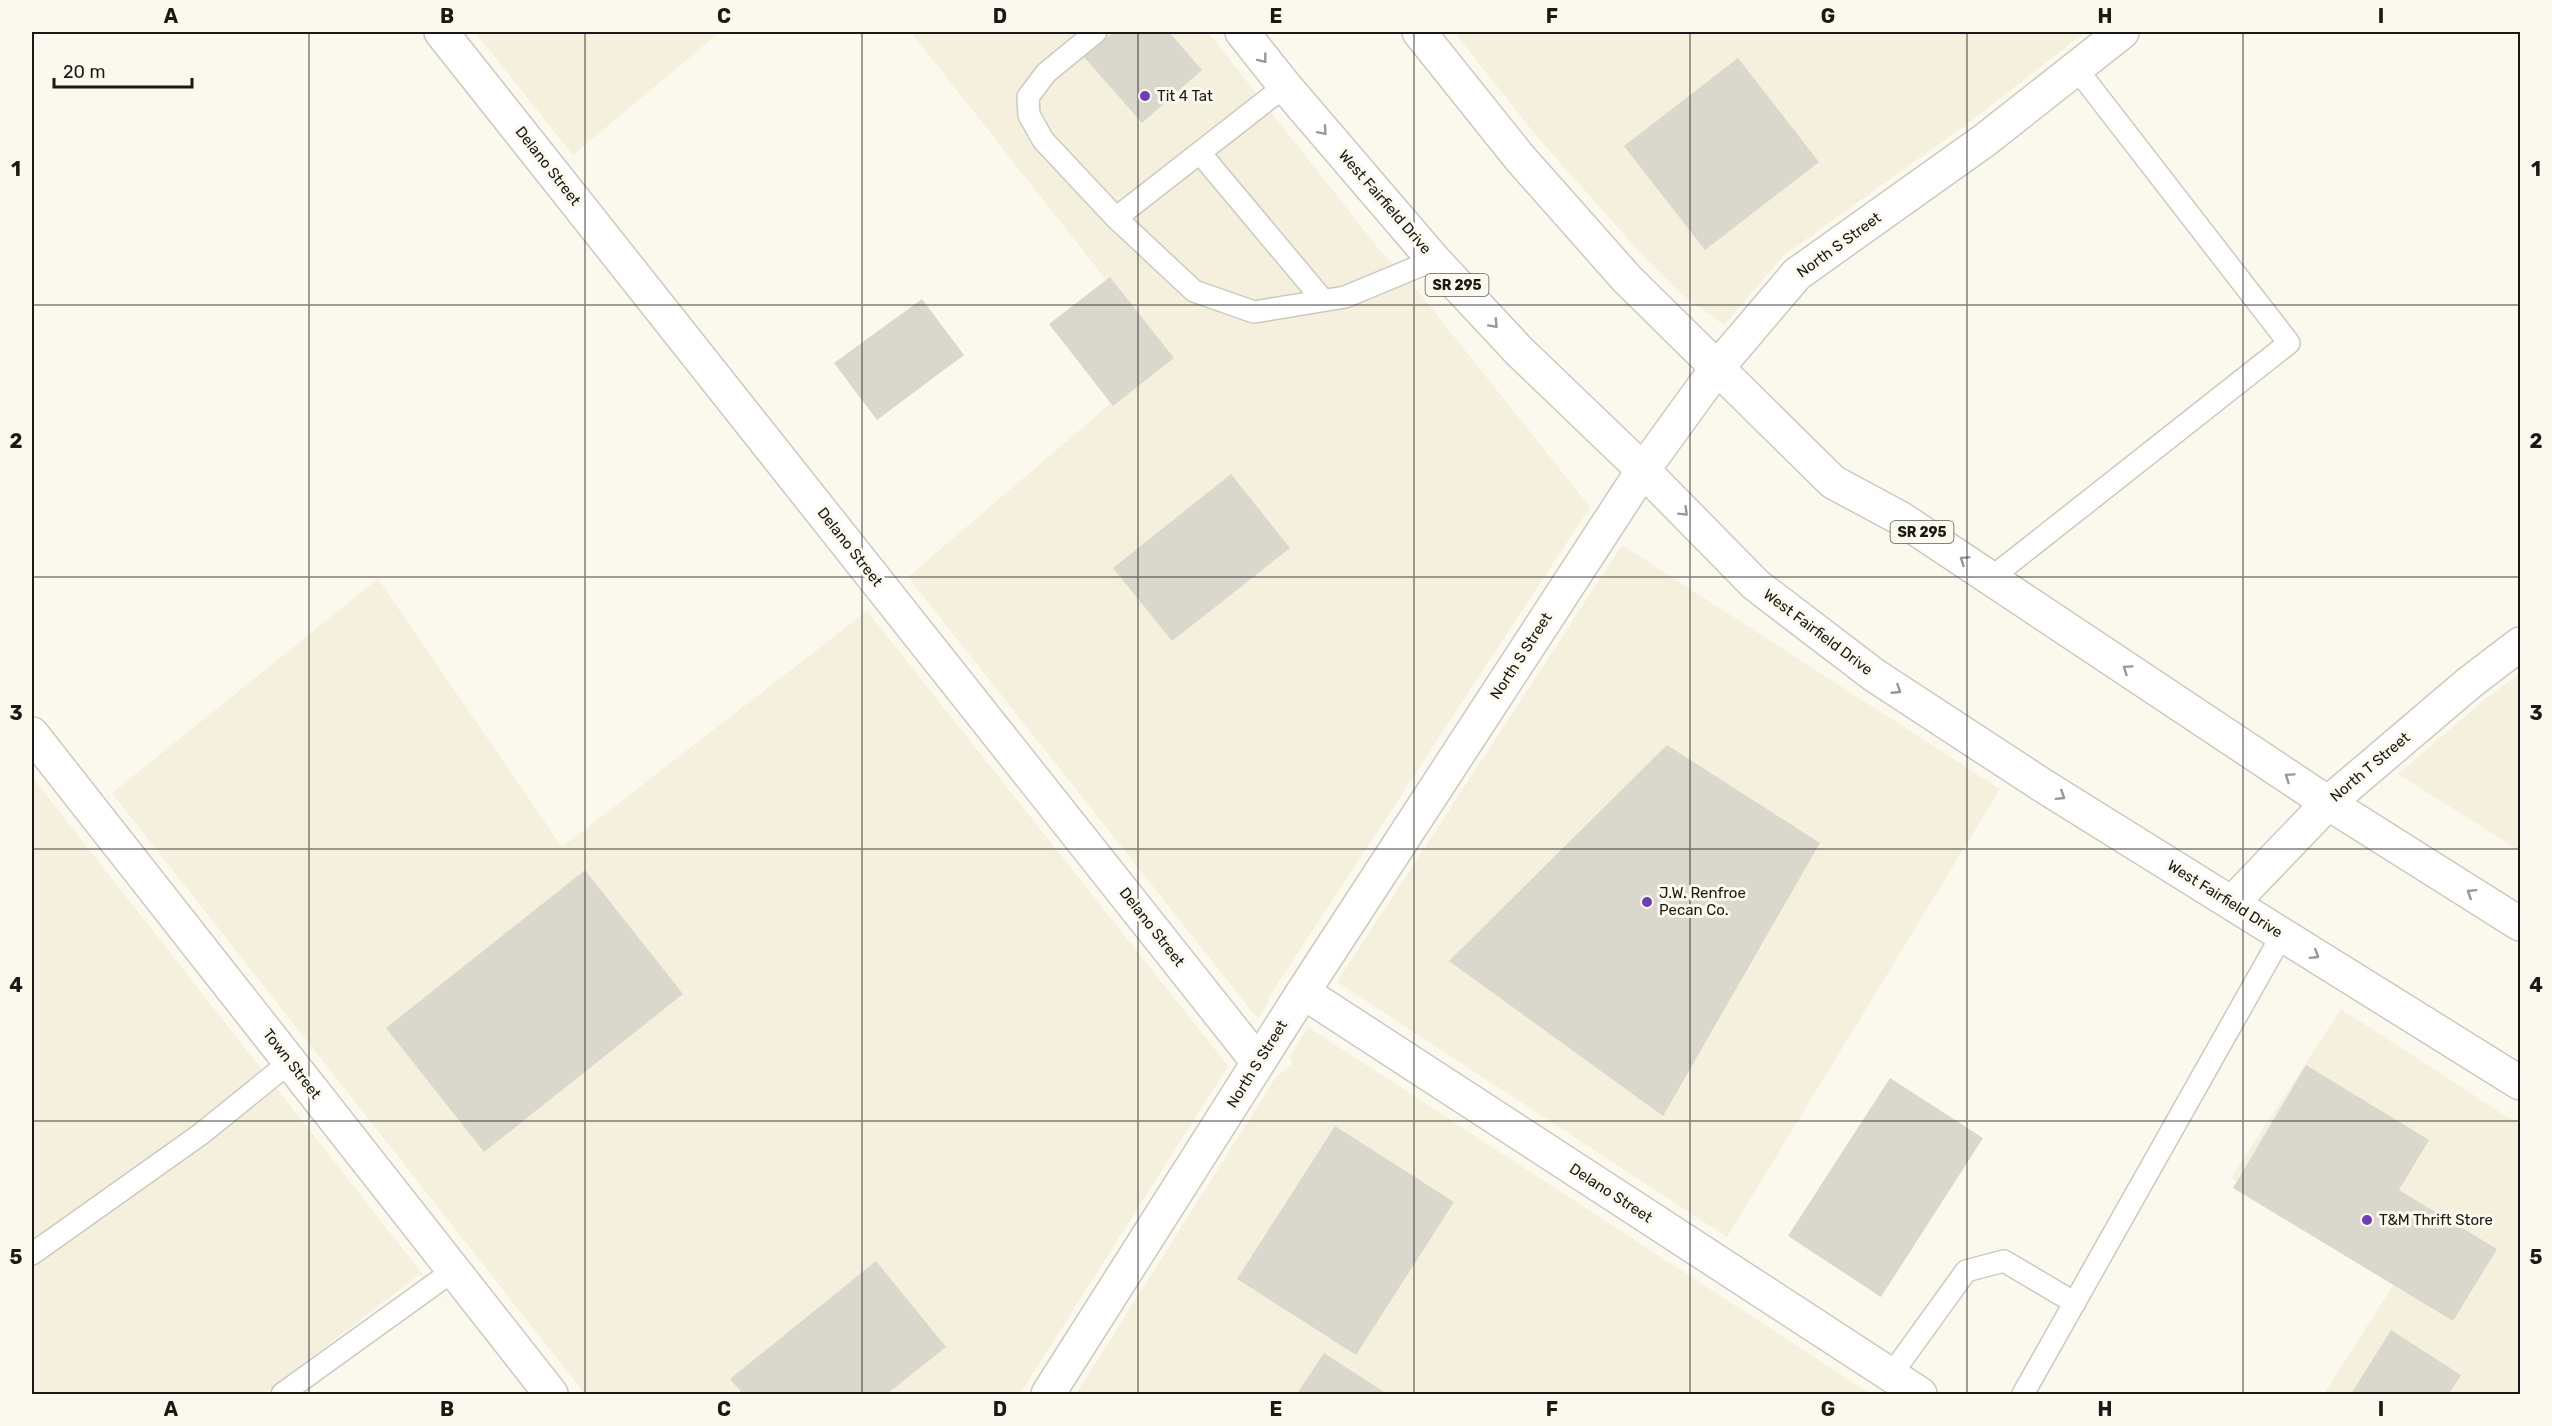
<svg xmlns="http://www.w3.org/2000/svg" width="2552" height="1426" font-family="Rubik,sans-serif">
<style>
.built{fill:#f5f0dd}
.building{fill:#dad8cc}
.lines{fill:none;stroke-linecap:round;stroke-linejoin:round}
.service-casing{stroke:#ccc9be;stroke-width:24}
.minor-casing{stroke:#ccc9be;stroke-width:36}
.tertiary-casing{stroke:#ccc9be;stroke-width:36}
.primary-casing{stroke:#ccc9be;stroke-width:36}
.service{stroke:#fff;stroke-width:21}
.minor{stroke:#fff;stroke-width:33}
.tertiary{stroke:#fff;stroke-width:33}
.primary{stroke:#fff;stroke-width:33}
.oneway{stroke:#989896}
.grid{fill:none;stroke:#1a1915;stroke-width:1.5;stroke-opacity:0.55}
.poi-dot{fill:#6d3eb6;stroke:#fbf8ed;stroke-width:2}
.labels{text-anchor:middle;stroke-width:6;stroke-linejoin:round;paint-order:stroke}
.shield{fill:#fbf8ed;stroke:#5e5c56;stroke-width:1.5}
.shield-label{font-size:14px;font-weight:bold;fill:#1a1915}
.poi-label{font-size:15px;fill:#1a1915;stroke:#fbf8ed;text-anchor:start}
.street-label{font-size:15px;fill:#1a1915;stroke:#fbf8ed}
.neatline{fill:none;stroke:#1a1915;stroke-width:2}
.grid-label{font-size:20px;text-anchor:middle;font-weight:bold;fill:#1a1915}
</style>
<rect width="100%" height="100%" fill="#fbf8ed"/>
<path class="built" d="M475,32H720L573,155Z
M911,32H1208L1378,248L1409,280L1590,507L1267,1000L1269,1001L1258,1019L908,577L1166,356Z
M1454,32H2085L1971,121L1784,255L1724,325L1681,294L1647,260L1539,139Z
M1622,545L2000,789L1727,1237L1337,982Z
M378,579L562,847L867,611L1228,1066L1020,1394H585L112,793Z
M2520,673V851L2398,774L2483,701Z
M32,777L457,1318L420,1274L264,1394H32Z
M2341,1009L2520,1125V1394H2324L2394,1284L2231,1178Z
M1308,1027L1871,1394H1076L1276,1077L1293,1064L1289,1058Z"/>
<path class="building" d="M1114,32H1169L1202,70L1142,123L1084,57Z
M1738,58L1819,162L1705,250L1624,146Z
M1110,277L1174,358L1113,406L1049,324Z
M922,299L964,355L877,420L834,363Z
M1231,474L1290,548L1172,641L1113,568Z
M1667,745L1820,843L1663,1116L1449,961Z
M585,870L683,994L484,1152L386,1028Z
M2306,1065L2429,1140L2399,1190L2497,1249L2453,1321L2233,1188Z
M1890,1078L1983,1138L1881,1297L1788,1236Z
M1335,1126L1454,1202L1356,1355L1237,1279Z
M876,1261L946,1347L887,1394H743L730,1379Z
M2391,1330L2461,1375L2449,1394H2351Z
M1324,1353L1387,1394H1297Z"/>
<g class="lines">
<g class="service-casing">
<path id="service" d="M1096,32L1046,73L1028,97L1029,115L1043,140L1116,218L1194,291L1254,312L1345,297L1434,260
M1200,153L1323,300
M1116,218L1285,86
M1991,578L2289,343L2076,68
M32,1254L201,1134L290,1062
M1891,1375L1966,1271L2004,1261L2075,1303
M282,1394L454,1270
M2023,1394L2282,935"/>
</g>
<g class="minor-casing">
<path id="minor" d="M441,32L1258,1062
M32,734L551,1394
M1303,992L1920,1394
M1048,1394L1303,992L1643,470L1717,368L1797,274L1985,140L2122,32"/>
</g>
<g class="tertiary-casing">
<path id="tertiary" d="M2232,903L2328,803L2469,683L2520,644"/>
</g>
<g class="primary-casing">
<path id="primary" d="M1242,32L1285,86L1434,260L1519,351L1643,470L1756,585L1874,675L2042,785L2520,1083
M1419,32L1519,157L1627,279L1833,482L1900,518L2328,803L2520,924"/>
</g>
<use href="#service" class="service"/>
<use href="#minor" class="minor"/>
<use href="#tertiary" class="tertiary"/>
<use href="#primary" class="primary"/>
</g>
<defs><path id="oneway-chevron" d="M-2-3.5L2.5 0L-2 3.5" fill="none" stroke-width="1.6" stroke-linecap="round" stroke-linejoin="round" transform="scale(1.5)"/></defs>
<g class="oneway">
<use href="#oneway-chevron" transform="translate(1263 59) rotate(52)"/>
<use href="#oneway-chevron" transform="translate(1323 131) rotate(49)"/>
<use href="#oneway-chevron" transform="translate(1494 324) rotate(47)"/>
<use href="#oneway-chevron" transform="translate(1684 512) rotate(45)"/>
<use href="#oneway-chevron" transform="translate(1964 560) rotate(-146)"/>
<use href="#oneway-chevron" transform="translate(2127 669) rotate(-146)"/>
<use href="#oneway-chevron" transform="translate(1897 690) rotate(33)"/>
<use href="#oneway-chevron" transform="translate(2289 777) rotate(-146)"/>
<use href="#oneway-chevron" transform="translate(2061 796) rotate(32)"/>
<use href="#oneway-chevron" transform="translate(2471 893) rotate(-148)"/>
<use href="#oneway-chevron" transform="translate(2315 955) rotate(32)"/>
</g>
<path class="grid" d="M309,32V1394M585,32V1394M862,32V1394M1138,32V1394M1414,32V1394M1690,32V1394M1967,32V1394M2243,32V1394M32,305H2520M32,577H2520M32,849H2520M32,1121H2520"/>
<g class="poi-dot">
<circle cx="1145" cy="96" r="6"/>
<circle cx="1647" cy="902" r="6"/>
<circle cx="2367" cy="1220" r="6"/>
</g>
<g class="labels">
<g class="shield">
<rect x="1425.5" y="274" width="63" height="22" rx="4.5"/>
<rect x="1890.5" y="521" width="63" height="22" rx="4.5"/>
</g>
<g class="shield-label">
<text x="1457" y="290">SR 295</text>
<text x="1922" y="537">SR 295</text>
</g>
<g class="poi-label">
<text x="1157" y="101">Tit 4 Tat</text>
<text x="1659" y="898">J.W. Renfroe<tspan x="1659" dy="17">Pecan Co.</tspan></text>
<text x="2379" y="1225">T&amp;M Thrift Store</text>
</g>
<g class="street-label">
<text transform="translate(548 166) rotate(52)" y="5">Delano Street</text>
<text transform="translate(1385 202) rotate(49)" y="5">West Fairfield Drive</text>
<text transform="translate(1839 245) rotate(-36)" y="5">North S Street</text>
<text transform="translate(850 547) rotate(52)" y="5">Delano Street</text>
<text transform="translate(1818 632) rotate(37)" y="5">West Fairfield Drive</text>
<text transform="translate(1521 656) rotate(-57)" y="5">North S Street</text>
<text transform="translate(2370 767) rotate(-40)" y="5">North T Street</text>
<text transform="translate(2225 899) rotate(32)" y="5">West Fairfield Drive</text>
<text transform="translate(1152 927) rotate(52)" y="5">Delano Street</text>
<text transform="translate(292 1064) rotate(52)" y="5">Town Street</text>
<text transform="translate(1257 1064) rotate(-58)" y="5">North S Street</text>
<text transform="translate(1611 1193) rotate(33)" y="5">Delano Street</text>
</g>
</g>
<rect width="2552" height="1426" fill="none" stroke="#fbf8ed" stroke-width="66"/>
<path d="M54 78v9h138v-9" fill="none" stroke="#1a1915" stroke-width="3"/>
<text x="63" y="78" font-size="18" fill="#1a1915" stroke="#fbf8ed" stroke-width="4.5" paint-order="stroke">20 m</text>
<rect x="33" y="33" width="2486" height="1360" class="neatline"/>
<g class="grid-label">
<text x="171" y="23">A</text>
<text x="447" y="23">B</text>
<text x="724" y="23">C</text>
<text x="1000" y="23">D</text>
<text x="1276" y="23">E</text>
<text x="1552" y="23">F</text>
<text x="1828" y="23">G</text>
<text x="2105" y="23">H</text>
<text x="2381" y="23">I</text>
<text x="16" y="176">1</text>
<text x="2536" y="176">1</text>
<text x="16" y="448">2</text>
<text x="2536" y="448">2</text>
<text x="16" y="720">3</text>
<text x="2536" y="720">3</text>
<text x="16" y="992">4</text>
<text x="2536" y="992">4</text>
<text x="16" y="1264">5</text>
<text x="2536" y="1264">5</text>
<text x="171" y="1416">A</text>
<text x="447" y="1416">B</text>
<text x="724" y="1416">C</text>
<text x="1000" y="1416">D</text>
<text x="1276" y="1416">E</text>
<text x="1552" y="1416">F</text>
<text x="1828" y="1416">G</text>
<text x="2105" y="1416">H</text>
<text x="2381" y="1416">I</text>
</g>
</svg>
